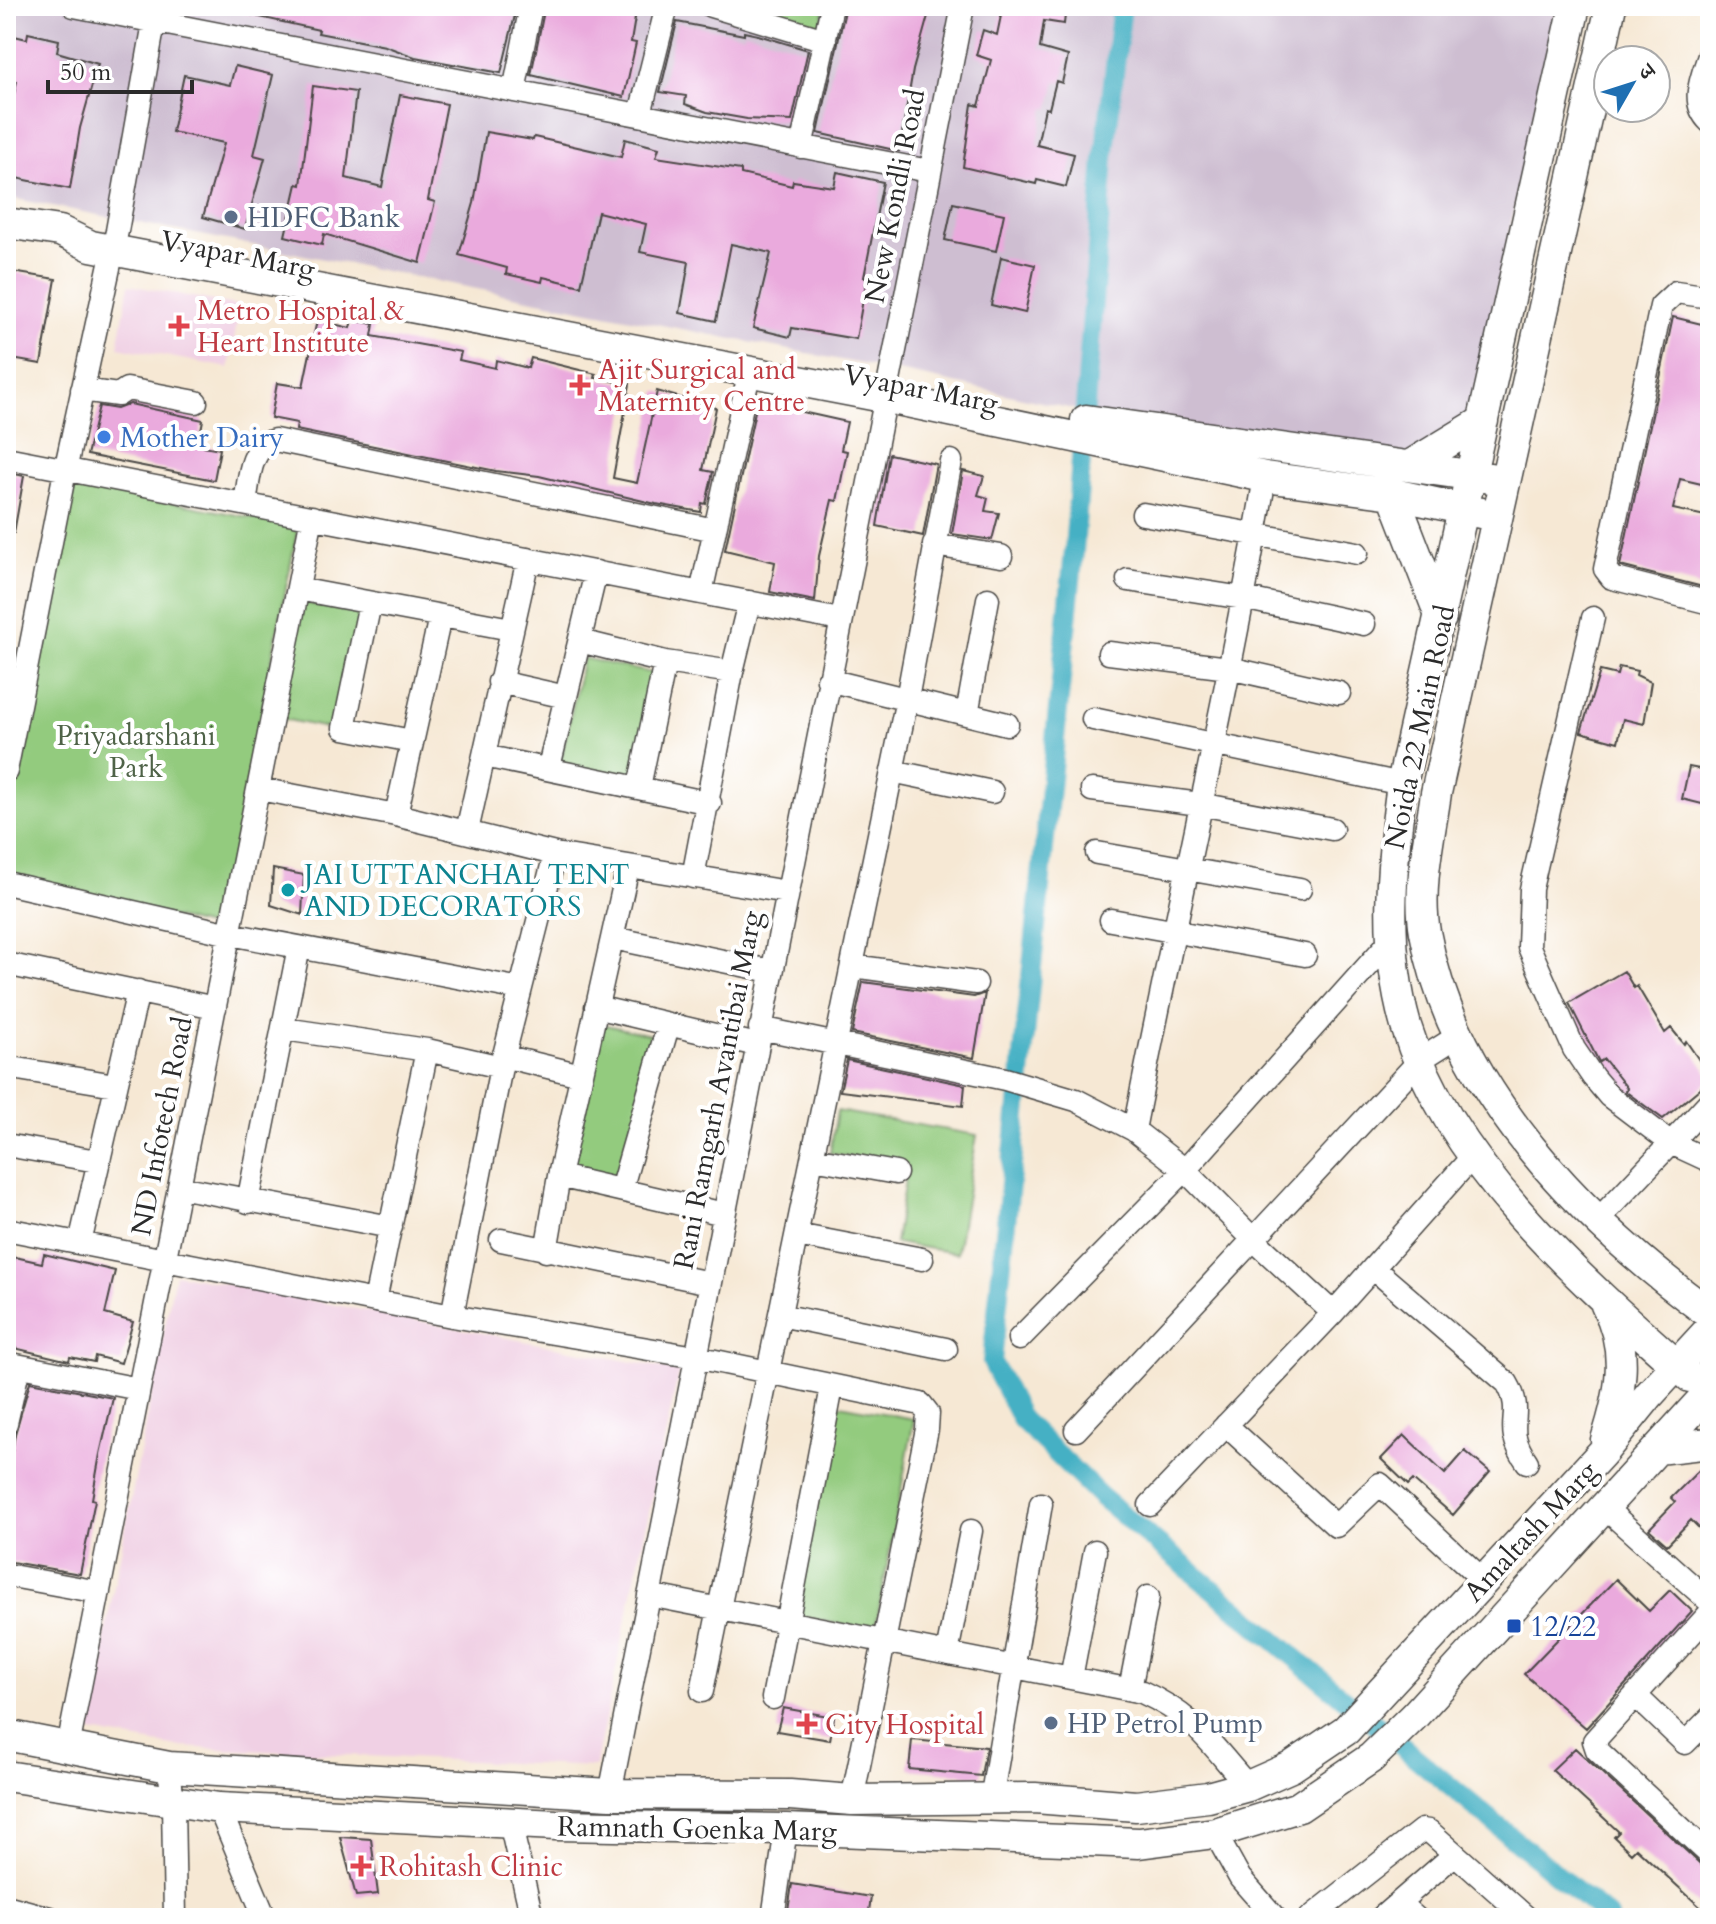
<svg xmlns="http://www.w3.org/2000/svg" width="1716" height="1924" font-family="Cardo,'Noto Serif Devanagari',serif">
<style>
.built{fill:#f0d0e4}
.industrial{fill:#cebed1}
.green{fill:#93cb7e;stroke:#5f7b54;stroke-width:2}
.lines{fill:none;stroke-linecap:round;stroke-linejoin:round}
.canal{stroke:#45b0c4;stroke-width:20}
.building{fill:#eaaadd}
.street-casing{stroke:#494744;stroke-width:25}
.secondary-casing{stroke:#494744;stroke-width:33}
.street{stroke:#fff;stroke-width:22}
.secondary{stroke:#fff;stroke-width:30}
.service-dot{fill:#5c6f8a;stroke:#fff;stroke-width:3}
.health-dot{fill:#e0444e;stroke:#fff;stroke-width:3}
.shop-dot{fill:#3f7fe0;stroke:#fff;stroke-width:3}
.culture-dot{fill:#0f9aa8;stroke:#fff;stroke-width:3}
.transit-dot{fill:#1a4fb4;stroke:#fff;stroke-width:3}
.labels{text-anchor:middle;stroke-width:8;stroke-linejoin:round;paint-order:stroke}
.street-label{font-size:28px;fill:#2b2b2b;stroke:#fff}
.service-label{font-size:28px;fill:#4e5e75;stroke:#fff;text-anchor:start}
.health-label{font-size:28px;fill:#be3a42;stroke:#fff;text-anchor:start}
.shop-label{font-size:28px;fill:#366cbe;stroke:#fff;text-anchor:start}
.park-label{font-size:28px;fill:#4f6348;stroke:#fff}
.culture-label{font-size:28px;fill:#0d838f;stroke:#fff;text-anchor:start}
.transit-label{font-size:28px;fill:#164399;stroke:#fff;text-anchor:start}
</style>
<rect width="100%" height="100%" fill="#fff"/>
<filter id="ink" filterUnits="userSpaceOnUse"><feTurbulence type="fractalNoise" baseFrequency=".0125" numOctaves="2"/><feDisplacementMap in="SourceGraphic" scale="16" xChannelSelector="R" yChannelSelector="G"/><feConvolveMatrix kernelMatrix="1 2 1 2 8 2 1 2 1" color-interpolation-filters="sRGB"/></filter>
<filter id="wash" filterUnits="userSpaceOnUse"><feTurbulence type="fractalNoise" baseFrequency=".006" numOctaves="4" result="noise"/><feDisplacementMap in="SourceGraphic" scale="32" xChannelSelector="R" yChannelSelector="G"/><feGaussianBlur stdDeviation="1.8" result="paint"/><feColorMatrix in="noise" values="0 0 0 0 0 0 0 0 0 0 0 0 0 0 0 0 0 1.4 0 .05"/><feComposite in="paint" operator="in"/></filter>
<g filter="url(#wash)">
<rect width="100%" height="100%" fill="#f6e8d4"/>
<path class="built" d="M129,285L240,306L229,368L118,347Z
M175,1274L679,1371L595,1767L178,1747L86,1731Z"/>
<path class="industrial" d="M6,6H1557L1471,411L1398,480L918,375L6,197Z"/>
<path class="green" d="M706,6H825L820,30Z
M74,483L298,527L219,929L6,875V816Z
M301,602L364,615L341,731L278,718Z
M583,658L656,674L632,790L558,774Z
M597,1023L660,1037L625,1199L562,1185Z
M837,1111L977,1135L957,1253L895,1243L907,1167L830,1153Z
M835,1404L914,1419L875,1631L796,1616Z"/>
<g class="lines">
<path class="canal" d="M1122,6L1104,159L1074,551L992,1362L1021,1419L1100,1496L1609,1918"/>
</g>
<g id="blocks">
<path class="building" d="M243,6H513L516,11L501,73L415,57L385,46L318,33L319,30L242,13Z
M545,6H637L631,42L636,43L624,97L531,75Z
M846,6H927L925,15L928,16L913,70L899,151L818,133Z
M1003,6H1066L1064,24L1044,21L1040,48L1068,56L1062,83L1056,81L1049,109L1045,108L1037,145L1074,154L1066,187L1037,180L1036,184L963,167L972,104L979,106L991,60L976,55L983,30L997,35Z
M677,22L744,35V32L758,35L808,50L792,121L747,119L707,112L685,104L686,96L660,92Z
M28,33L59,40L57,52L98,64L80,128L70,189L6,176V112H10L17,81L6,78V34L27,39Z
M235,66L273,75L254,155L265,158L245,229L203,217L224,143L172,132L184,75L230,85Z
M313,86L356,92L346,178L382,187L400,95L447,104L428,200L435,202L420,263L324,234L322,245L285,236L297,184L301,185Z
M486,132L533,140L534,137L621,157L625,139L659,148L656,157L741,170V174L792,186L793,181L834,187L837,172L883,182L864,277H867L856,339L792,328L790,337L753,328L771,253L731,244L716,321L680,313L689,262L640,252L646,224L598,212L581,286L543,277L542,282L506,274L507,268L459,255L474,203Z
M953,203L1004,214L996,251L945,240Z
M1001,257L1035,265L1025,313L991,305Z
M6,271L56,279L41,364L6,358Z
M1673,317L1710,326V486L1680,479L1673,509L1710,517V561L1703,587L1620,566Z
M317,320L350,328L352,320L374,324L372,336L461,352L459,360L495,368L496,360L528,368L531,358L596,374L595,378L630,384L613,478L637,483L657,391L716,408L703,470L713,472L706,504L702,503L701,512L656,504L539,476L496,471L296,430L297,423L271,418L277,383L303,387Z
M757,402L847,422L841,450L847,451L837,501L832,500L819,556L815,601L770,592L775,562L725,550Z
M130,404L203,420L198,445L220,449L214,480L87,455L99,406L117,409Z
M889,454L936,464L923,536L877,526Z
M963,471L984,476L978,495L988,498L985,511L999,513L992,540L952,534Z
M6,472L24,476L14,533L6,532Z
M1619,667L1637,671L1636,675L1651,682L1644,724L1623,719L1618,742L1581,732L1600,671L1617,675Z
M1689,767L1710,771V806L1682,799Z
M273,869L304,875L302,915L271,905Z
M1624,971L1634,988L1637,986L1665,1033L1671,1028L1684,1044L1686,1041L1710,1076V1080L1663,1119L1625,1091L1627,1088L1604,1059L1599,1062L1569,1003Z
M863,982L974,997L985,993L974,1058L852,1033Z
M847,1060L965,1085L963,1106L840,1091Z
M44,1254L115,1271L105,1314L133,1322L121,1363L95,1356L94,1362L70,1357L69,1361L6,1346V1301L15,1257L42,1263Z
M30,1382L113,1398L100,1454L92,1499L95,1500L80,1574L6,1561V1488L15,1434Z
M1404,1435L1445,1474L1465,1451L1490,1472L1453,1515L1413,1480L1408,1485L1381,1459Z
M1701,1468L1710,1476V1539L1691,1520L1667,1545L1649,1529L1675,1502L1671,1498Z
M1616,1579L1649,1611L1670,1590L1692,1611L1586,1728L1524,1674Z
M783,1708L834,1717L830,1740L777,1731Z
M912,1740L986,1747L981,1776L909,1769Z
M1575,1748L1710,1873V1916L1636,1848L1631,1853L1614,1837L1619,1832L1552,1770Z
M340,1837L371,1839L378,1894L356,1896Z
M792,1884L871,1897L868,1918H787Z"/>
</g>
</g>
<g filter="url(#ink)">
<use href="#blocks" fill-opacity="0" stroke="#494744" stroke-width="2"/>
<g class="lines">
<g class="street-casing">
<path id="street" d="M74,6L929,171
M711,6L825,40
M1710,53C1702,77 1689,102 1710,122
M514,91L531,6
M640,114L667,6
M801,147L832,6
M1710,297L1676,292L1661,306L1605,569L1612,578L1710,603
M82,390L118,395L127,389L196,402
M6,458L840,620
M245,504C249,481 249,446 275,440L715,530
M1143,514L1357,553
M934,545L1001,556
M1128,580L1243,598L1364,624
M298,589L511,629
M701,593L749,374
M370,603L344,728L412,741
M1593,618L1531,889L1529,947L1574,1049L1593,1077L1609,1096L1671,1143L1710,1101
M580,641L665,662L732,672
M1109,653L1229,668L1339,693
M828,680L1007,724
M499,682L566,697
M967,714L988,599
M1093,719L1402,784
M484,756L710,803
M549,767L596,572
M6,771L65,471L117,231L157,6
M892,771L992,792
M639,787L665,662
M259,789L396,815L555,854L787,892
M1092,790L1200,804L1332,829
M396,815L440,617
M467,831L528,559
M1097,853L1300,889
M693,877L732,672L749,602
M6,883L230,934L520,989
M1111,920L1305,955
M613,938L771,971
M6,964L215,1008
M853,966L976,983
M596,1007L757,1045
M760,1028L1005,1079L1076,1100L1134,1130L1185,1170L1253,1239L1333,1313
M284,1029L427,1050L501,1067
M503,1056L581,1075
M6,1067L115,1085
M1134,1130C1176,912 1228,696 1265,477
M6,1145L97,1161
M813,1158L896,1173
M559,1176L724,1214
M179,1187L391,1227
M621,1190L668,1026
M248,1202L299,947
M1598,1220L1671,1143L1710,1161
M6,1229L452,1316L696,1357L921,1404L928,1413L927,1429L852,1800
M797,1235L922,1259
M501,1240L710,1283
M80,1243L138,991
M546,1251L559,1176L628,867
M1373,1268L1507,1383C1527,1417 1500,1424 1527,1462
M375,1301L427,1050
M780,1315L946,1349
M452,1316L501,1067L555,854
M1019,1339L1185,1170L1392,939
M6,1363L139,1389
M6,1423L19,1366
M1226,1425L1336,1526L1380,1484L1484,1581
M1076,1430L1420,1060L1461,1034
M1150,1505L1333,1313L1473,1156
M1604,1507L1710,1602
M6,1575L99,1592
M649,1595L1142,1692C1198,1718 1208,1742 1248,1786
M1710,1613L1594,1741L1597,1750L1710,1855
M947,1653L971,1531
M1071,1678L1095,1551
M1130,1689L1148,1597
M702,1691L907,699L951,461
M1635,1695L1685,1743L1710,1718
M773,1698L832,1387
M68,1747L312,517
M169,1767L173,1803L175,1918
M610,1794L963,6
M991,1800L1041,1504
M219,1808L265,1918
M510,1822L532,1918
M1215,1833L1240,1878L1275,1918
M1399,1903L1416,1918
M6,1906L50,1918
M773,1918L786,1829
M1310,1918L1422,1830L1429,1831L1527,1918
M1381,1918L1455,1854"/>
</g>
<g class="secondary-casing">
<path id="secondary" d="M1575,6L1402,784C1391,864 1383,947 1406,1026C1449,1166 1584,1283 1690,1377
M1611,6L1436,793C1430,836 1417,888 1425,932C1453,1090 1585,1223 1710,1314
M6,223L60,231L91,246L883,397L1265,477L1393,494L1495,516
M1086,420L1504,480
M1409,466L1483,421
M1393,494L1441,618
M1606,1305C1630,1349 1621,1394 1606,1440
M1657,1449L1710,1443
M6,1735L169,1767L610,1794L790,1795L852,1800L1035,1798L1136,1806L1208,1797L1248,1786L1291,1767L1346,1730L1602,1453L1649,1395L1710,1329
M6,1776L219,1808L556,1825L786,1829L1139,1843L1215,1833L1299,1807L1371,1758L1414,1716L1710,1391"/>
</g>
<use href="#street" class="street"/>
<use href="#secondary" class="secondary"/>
</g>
</g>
<g class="service-dot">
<circle cx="231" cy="217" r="8"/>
<circle cx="1051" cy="1723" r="8"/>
</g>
<g class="health-dot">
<path d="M175 314h8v8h8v8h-8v8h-8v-8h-8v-8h8z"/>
<path d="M576 373h8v8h8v8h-8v8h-8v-8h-8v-8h8z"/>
<path d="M803 1712h8v8h8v8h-8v8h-8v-8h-8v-8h8z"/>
<path d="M357 1854h8v8h8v8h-8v8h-8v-8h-8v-8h8z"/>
</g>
<circle class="shop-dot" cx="104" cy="437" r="8"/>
<circle class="culture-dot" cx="288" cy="890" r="8"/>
<rect class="transit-dot" x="1506" y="1618" width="16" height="16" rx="4"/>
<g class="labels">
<g class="street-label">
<text transform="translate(894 196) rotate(-79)" y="10">New Kondli Road</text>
<text transform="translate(238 254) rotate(11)" y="10">Vyapar Marg</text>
<text transform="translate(921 388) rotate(11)" y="10">Vyapar Marg</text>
<text transform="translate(1419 727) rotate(-78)" y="10">Noida 22 Main Road</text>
<text transform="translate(717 1090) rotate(-79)" y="10">Rani Ramgarh Avantibai Marg</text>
<text transform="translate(161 1126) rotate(-79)" y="10">ND Infotech Road</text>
<text transform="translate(1530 1531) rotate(-47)" y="10">Amaltash Marg</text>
<text transform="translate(697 1828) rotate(1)" y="10">Ramnath Goenka Marg</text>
</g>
<g class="service-label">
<text x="247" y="227">HDFC Bank</text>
<text x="1067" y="1733">HP Petrol Pump</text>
</g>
<g class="health-label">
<text x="197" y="320">Metro Hospital &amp;<tspan x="197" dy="32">Heart Institute</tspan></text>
<text x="598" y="379">Ajit Surgical and<tspan x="598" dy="32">Maternity Centre</tspan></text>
<text x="825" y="1734">City Hospital</text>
<text x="379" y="1876">Rohitash Clinic</text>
</g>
<g class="shop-label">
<text x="120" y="447">Mother Dairy</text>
</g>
<g class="park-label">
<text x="136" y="745">Priyadarshani<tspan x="136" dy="32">Park</tspan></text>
</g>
<g class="culture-label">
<text x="304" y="884">JAI UTTANCHAL TENT<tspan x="304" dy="32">AND DECORATORS</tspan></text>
</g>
<g class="transit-label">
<text x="1530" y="1636">12/22</text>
</g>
</g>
<rect width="1716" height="1924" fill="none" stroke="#fff" stroke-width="32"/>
<g transform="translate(1632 84) rotate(51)"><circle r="38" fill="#ffffff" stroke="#aaaaaa" stroke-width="2"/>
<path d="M0-6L14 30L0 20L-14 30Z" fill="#1f6fb2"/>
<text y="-12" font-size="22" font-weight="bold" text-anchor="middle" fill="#2b2b2b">उ</text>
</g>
<path d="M48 80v12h144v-12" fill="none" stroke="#2b2b2b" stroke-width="4"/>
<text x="60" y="80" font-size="24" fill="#2b2b2b" stroke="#ffffff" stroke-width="6" paint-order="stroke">50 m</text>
</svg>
